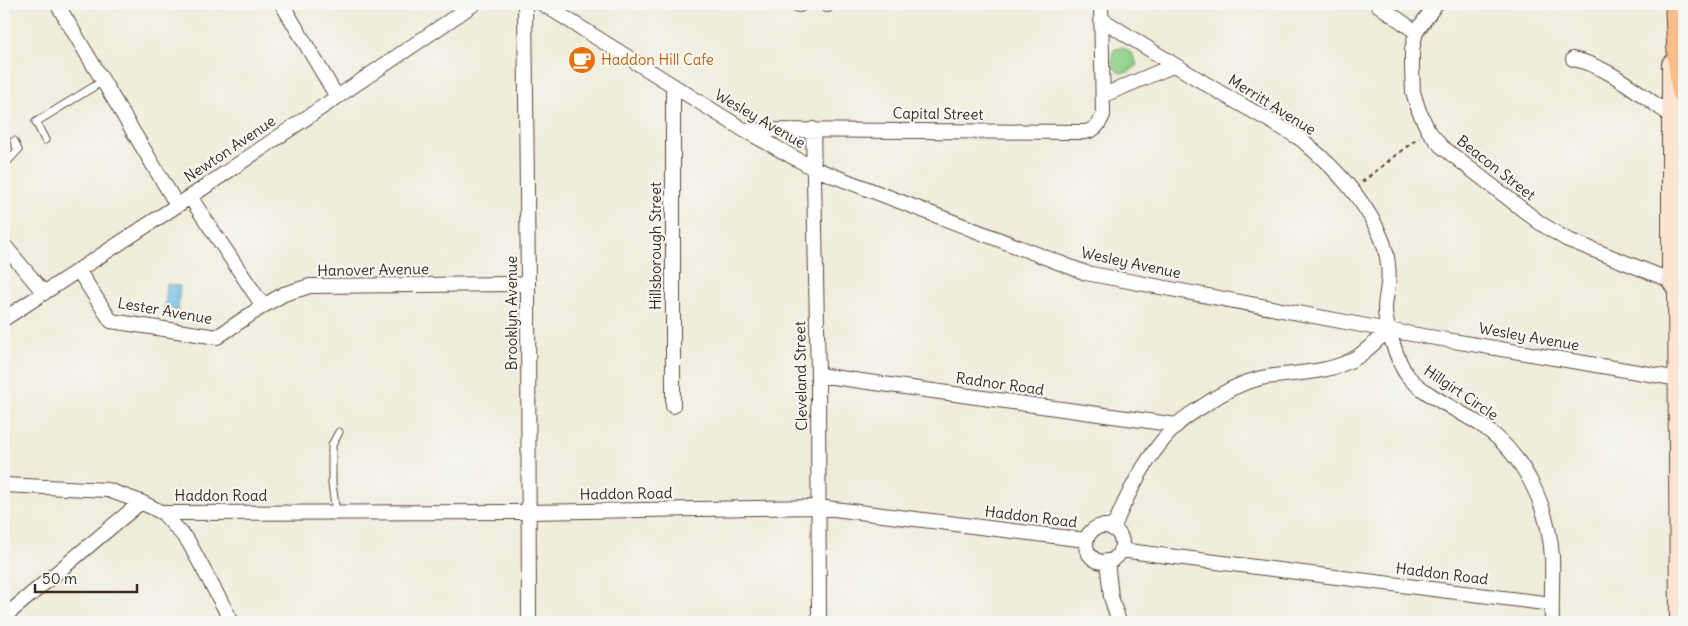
<svg xmlns="http://www.w3.org/2000/svg" width="1688" height="626" font-family="Delius,sans-serif">
<style>
.green{fill:#8fd088;stroke:#657d53}
.water{fill:#62badf;stroke:#4e727e}
.lines{fill:none;stroke-linecap:round;stroke-linejoin:round}
.service-casing{stroke:#56473a;stroke-width:9}
.minor-casing{stroke:#56473a;stroke-width:16}
.secondary-casing{stroke:#56473a;stroke-width:22}
.motorway-casing{stroke:#56473a;stroke-width:27}
.path{stroke:#56473a;stroke-width:2.5;stroke-dasharray:4 4;stroke-linecap:butt}
.service{stroke:#fff;stroke-width:7}
.minor{stroke:#fff;stroke-width:14}
.secondary{stroke:#fce5d0;stroke-width:20}
.motorway{stroke:#f8bd89;stroke-width:25}
.labels{text-anchor:middle;stroke-width:4.5;stroke-linejoin:round;paint-order:stroke}
.food-label{font-size:15px;fill:#c56008;stroke:#f6f6f2;text-anchor:start}
.street-label{font-size:15px;fill:#3b2a1e;stroke:#f6f6f2}
</style>
<rect width="100%" height="100%" fill="#f6f6f2"/>
<filter id="ink" filterUnits="userSpaceOnUse"><feTurbulence type="fractalNoise" baseFrequency=".02" numOctaves="2"/><feDisplacementMap in="SourceGraphic" scale="10" xChannelSelector="R" yChannelSelector="G"/><feConvolveMatrix kernelMatrix="1 2 1 2 8 2 1 2 1" color-interpolation-filters="sRGB"/></filter>
<filter id="wash" filterUnits="userSpaceOnUse"><feTurbulence type="fractalNoise" baseFrequency=".0096" numOctaves="4" result="noise"/><feDisplacementMap in="SourceGraphic" scale="20" xChannelSelector="R" yChannelSelector="G"/><feGaussianBlur stdDeviation="1.12" result="paint"/><feColorMatrix in="noise" values="0 0 0 0 0 0 0 0 0 0 0 0 0 0 0 0 0 1.4 0 .05"/><feComposite in="paint" operator="in"/></filter>
<g filter="url(#wash)">
<rect width="100%" height="100%" fill="#f0ecda"/>
<path class="green" d="M1122,47C1131,51 1134,56 1137,65C1124,81 1106,70 1114,50Z"/>
<path class="water" d="M167,284L180,286L178,311L165,309Z"/>
</g>
<g filter="url(#ink)">
<g class="lines">
<g class="service-casing">
<path id="service" d="M45,140L36,122L103,81
M4,165L18,150L14,141
M336,512L332,484V445L339,432"/>
</g>
<g class="minor-casing">
<path id="minor" d="M57,4L177,205
M282,4L337,97
M525,4L528,284L529,622
M543,4L744,130L813,168L1086,273L1388,330L1679,379
M827,4V5
M1377,4L1416,32
M1436,4L1416,32L1412,50V69L1413,92L1419,111L1428,130L1441,146L1540,223L1566,239L1672,281
M799,5V4
M1103,20C1142,45 1181,69 1221,93C1248,109 1276,123 1302,140C1308,145 1314,151 1320,156C1346,180 1367,205 1381,237C1387,251 1390,270 1388,285C1387,293 1385,301 1385,309C1385,324 1398,363 1407,375C1420,393 1464,413 1484,427C1525,456 1549,508 1552,557C1553,579 1551,601 1552,622
M1573,59C1609,66 1642,96 1672,116
M1104,95L1175,65
M813,129L818,375L819,622
M745,130L1085,132C1095,130 1099,125 1103,115L1101,4
M190,197L263,306L284,294L310,286L528,284
M4,245L44,293
M78,270L111,321L217,337L263,306
M4,319L190,197L474,4
M818,375L1177,425
M673,406V86
M4,485L108,490L141,502L163,513L188,541L232,622
M163,513L529,512L818,507L1086,540
M1086 544a18 18 0 1 1 36 0a18 18 0 1 1-36 0Z
M1113,529C1128,492 1147,454 1176,426C1183,418 1194,412 1203,406C1221,393 1240,383 1261,378C1292,372 1328,375 1357,357C1368,350 1378,339 1388,330
M1120,550L1552,604
M1107,561L1111,597L1119,622
M4,617L141,502"/>
</g>
<g class="secondary-casing">
<path id="secondary" d="M1672,64V281L1678,290L1680,622"/>
</g>
<g class="motorway-casing">
<path id="motorway" d="M1678,12L1680,55L1684,90"/>
</g>
<path class="path" d="M1362,182L1419,137"/>
<use href="#service" class="service"/>
<use href="#minor" class="minor"/>
<use href="#secondary" class="secondary"/>
<use href="#motorway" class="motorway"/>
</g>
</g>
<defs>
<g id="cafe-disc" transform="scale(1.4375)"><circle r="9.5" fill="#e8710a" stroke="#f6f6f2"/><path d="M-5.5-4.5H6V0H3Q3 3.5 0 3.5H-2.5Q-5.5 3.5-5.5 0ZM3-3.2v2h1.7v-2ZM-6 4.5H4V6H-6Z" fill="#fff"/></g>
</defs>
<g fill-rule="evenodd">
<use href="#cafe-disc" x="582" y="60"/>
</g>
<g class="labels">
<g class="food-label">
<text x="601" y="65">Haddon Hill Cafe</text>
</g>
<g class="street-label">
<text transform="translate(1272 105) rotate(32)" y="5">Merritt Avenue</text>
<text transform="translate(938 114) rotate(1)" y="5">Capital Street</text>
<text transform="translate(760 119) rotate(30)" y="5">Wesley Avenue</text>
<text transform="translate(230 149) rotate(-34)" y="5">Newton Avenue</text>
<text transform="translate(1496 168) rotate(38)" y="5">Beacon Street</text>
<text transform="translate(656 246) rotate(-90)" y="5">Hillsborough Street</text>
<text transform="translate(1131 263) rotate(12)" y="5">Wesley Avenue</text>
<text transform="translate(373 270) rotate(-1)" y="5">Hanover Avenue</text>
<text transform="translate(165 311) rotate(10)" y="5">Lester Avenue</text>
<text transform="translate(512 313) rotate(-90)" y="5">Brooklyn Avenue</text>
<text transform="translate(1529 337) rotate(10)" y="5">Wesley Avenue</text>
<text transform="translate(801 376) rotate(-91)" y="5">Cleveland Street</text>
<text transform="translate(1000 384) rotate(8)" y="5">Radnor Road</text>
<text transform="translate(1461 393) rotate(34)" y="5">Hillgirt Circle</text>
<text transform="translate(626 494) rotate(-1)" y="5">Haddon Road</text>
<text x="221" y="501">Haddon Road</text>
<text transform="translate(1031 517) rotate(7)" y="5">Haddon Road</text>
<text transform="translate(1442 574) rotate(7)" y="5">Haddon Road</text>
</g>
</g>
<rect width="1688" height="626" fill="none" stroke="#f6f6f2" stroke-width="20"/>
<path d="M35 584v8h102v-8" fill="none" stroke="#3b2a1e" stroke-width="2.5"/>
<text x="42" y="584" font-size="15" fill="#3b2a1e" stroke="#f6f6f2" stroke-width="4" paint-order="stroke">50 m</text>
</svg>
